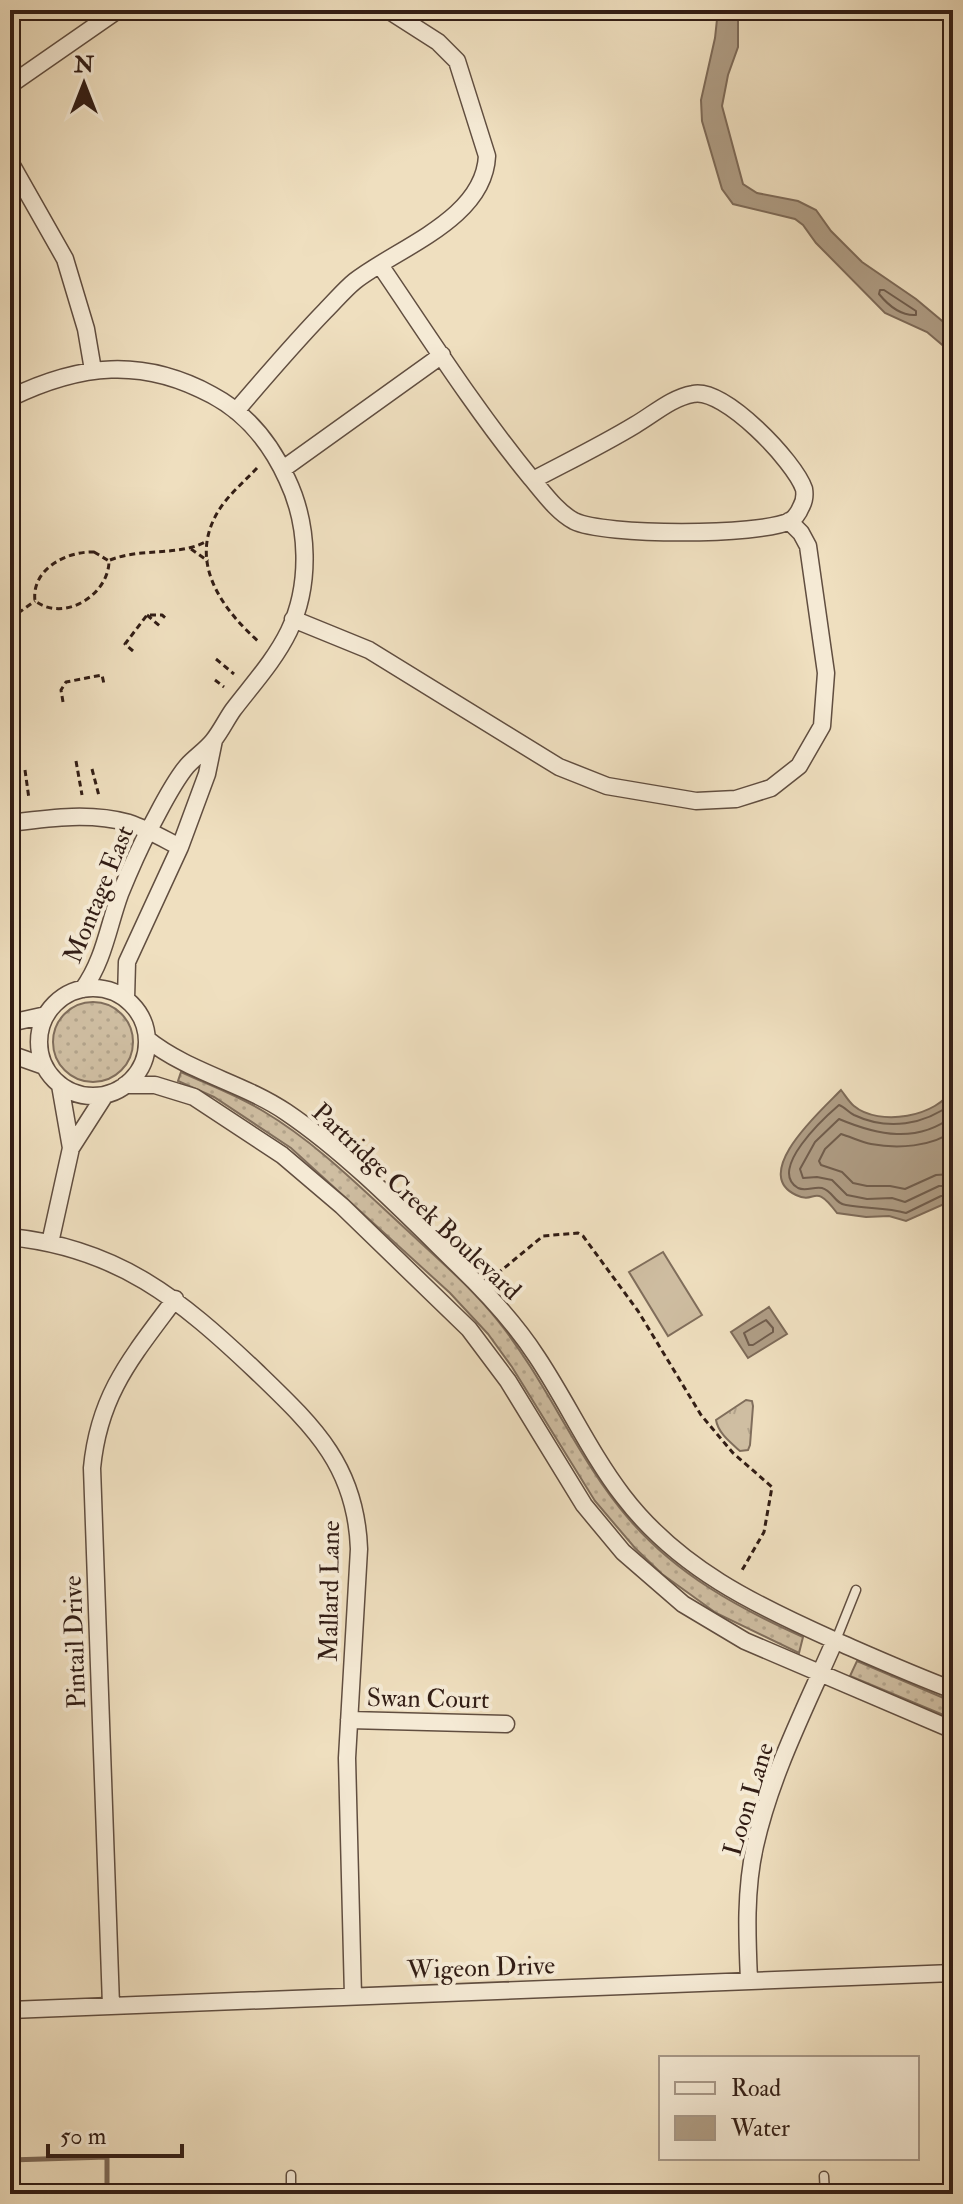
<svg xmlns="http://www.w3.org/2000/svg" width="963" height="2204" font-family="'IM FELL Double Pica',serif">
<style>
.grass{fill:url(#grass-dots);stroke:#806e5c;stroke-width:2}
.park{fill:url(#park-tufts);stroke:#806e5c;stroke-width:2}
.pitch{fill:#cfbea2;stroke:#806e5c;stroke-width:2}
.water{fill:#af9d85;stroke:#7d6a58;stroke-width:2}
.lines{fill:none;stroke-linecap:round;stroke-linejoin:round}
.shore{stroke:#705d4d;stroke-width:2}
.stream{stroke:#7d6a58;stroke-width:5}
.service-casing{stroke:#614e40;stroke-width:11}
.minor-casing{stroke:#614e40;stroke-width:19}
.path{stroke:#321d15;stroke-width:3;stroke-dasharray:6 4;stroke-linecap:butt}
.service{stroke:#f5ead5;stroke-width:8}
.minor{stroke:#f5ead5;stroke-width:16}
.labels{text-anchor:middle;stroke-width:8;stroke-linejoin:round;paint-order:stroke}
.street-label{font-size:26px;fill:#321d15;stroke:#f5ead5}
</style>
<defs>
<pattern id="grass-dots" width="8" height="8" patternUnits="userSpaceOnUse" patternTransform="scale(2)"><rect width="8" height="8" fill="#cfbea2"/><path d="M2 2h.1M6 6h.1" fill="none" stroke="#b2a38b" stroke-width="1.8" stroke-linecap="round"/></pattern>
<pattern id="park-tufts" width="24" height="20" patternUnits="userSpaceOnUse" patternTransform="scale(2)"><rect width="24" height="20" fill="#cfbea2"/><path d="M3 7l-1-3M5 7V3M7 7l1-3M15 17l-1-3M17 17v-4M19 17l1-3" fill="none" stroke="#b2a38b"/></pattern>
</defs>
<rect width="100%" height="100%" fill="#efdfbf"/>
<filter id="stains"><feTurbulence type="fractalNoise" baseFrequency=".0025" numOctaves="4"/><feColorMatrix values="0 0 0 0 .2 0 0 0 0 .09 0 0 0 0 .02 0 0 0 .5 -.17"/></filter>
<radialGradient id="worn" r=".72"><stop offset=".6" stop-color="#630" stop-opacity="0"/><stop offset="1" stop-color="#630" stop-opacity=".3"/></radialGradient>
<path class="grass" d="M53 1042a40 40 0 1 1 80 0a40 40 0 1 1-80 0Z
M181,1072C209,1085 237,1095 263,1111C317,1143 362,1189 408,1231C439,1260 472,1288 498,1321C548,1383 577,1459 629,1519C676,1574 738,1608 803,1637L799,1653L716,1613L662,1574L635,1548L595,1501L512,1367L488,1334L450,1293L291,1148L214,1097L178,1081Z
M857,1661L953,1702V1719L850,1676Z"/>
<path class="park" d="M746,1400L752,1401L753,1406L750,1445L748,1450L740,1451C731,1443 718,1433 716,1420Z"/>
<path class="pitch" d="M663,1252L702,1315L668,1336L629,1272Z"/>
<path class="water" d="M718,10H738V47L728,75L722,106L743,184L757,193L798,201L816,210L831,231L862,262L916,299L953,330V360L947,349L927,332L885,313L816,243L803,225L795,219L733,204L722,189L702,121L701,100L715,38Z
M953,1088V1204H944L906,1221L889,1216L866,1217L837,1213C813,1181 817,1205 796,1195C749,1173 824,1108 841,1090C845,1095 849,1102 854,1106C879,1127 938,1117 953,1088Z
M769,1307L787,1334L748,1358L731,1332Z"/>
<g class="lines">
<path class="shore" d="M884,290L916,311V315C901,316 888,305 879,294L880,290Z
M953,1103C924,1125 888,1131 854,1115C848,1112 845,1107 839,1105C825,1117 767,1170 798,1188C806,1192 814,1186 822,1188C833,1191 835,1204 846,1205C866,1209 886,1207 906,1213L941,1196H953
M953,1116C917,1144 877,1135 839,1119L815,1142L800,1169L803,1178L817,1177L832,1180L847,1195L867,1199L892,1198L905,1202L939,1186H953
M953,1131C932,1147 897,1149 871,1144C861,1142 851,1137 841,1134L825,1149L819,1161L821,1165L842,1172L853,1183L867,1186H890L905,1189L936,1175L953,1174
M766,1320L773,1328V1332L753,1345H749L744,1333Z"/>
<path class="stream" d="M10,2160L107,2157V2194"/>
<g class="service-casing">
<path id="service" d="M836,1640L856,1590
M291,2175V2194
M824,2176L825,2194"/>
</g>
<g class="minor-casing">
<path id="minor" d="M10,85L118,10
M10,162L65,259L86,329L93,370
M380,265C429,337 476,411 531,478C543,492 557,512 574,521C604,536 759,536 790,521C795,518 799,512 801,507C804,502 805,495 804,489C795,462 724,387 693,394C671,398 654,414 635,425C602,445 567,462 533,480
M10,398C80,364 142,357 212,395C246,413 271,444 287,479C309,525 311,585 289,631C275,660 252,685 233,710C226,720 221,731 213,741C206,750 195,757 187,766C172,784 161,808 150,828C139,849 129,872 120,894C108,927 104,960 83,989
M236,411C265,377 294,343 325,311C335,301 345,289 355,281C399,247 484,219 487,156L457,61L438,42L388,10
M283,469L442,355
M293,619L369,650L559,767L607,786L696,801L736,799L771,788L799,766L822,726L826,673L808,546L801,533L789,521
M10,823C49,818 90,812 129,823C147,829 164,839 180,847
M39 1042a54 54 0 1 1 108 0a54 54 0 1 1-108 0Z
M126,999L127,962L180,847L207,774L214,740
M10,1023L46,1015
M147,1039C188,1072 243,1083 286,1112C348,1154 405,1213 458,1265C487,1293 515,1323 537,1357C567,1402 590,1453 623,1496C678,1568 755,1605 836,1641C875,1658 913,1675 953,1690
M10,1054L44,1066
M60,1085L71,1148
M125,1085H155L194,1097L282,1155L342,1206L469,1329L508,1381L584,1505L623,1552L683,1604L745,1641L953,1730
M10,1237C118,1248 180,1299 256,1371C313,1426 356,1465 359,1549L347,1758L353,1996
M50,1243L71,1148L105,1095
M349,1720L506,1724
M749,1980C747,1936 745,1890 755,1846C771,1774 806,1707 835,1640
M111,2005L92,1468C99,1394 132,1357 175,1299
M10,2010L953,1973"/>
</g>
<path class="path" d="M257,468C244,482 229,494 219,510C187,561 221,608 259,642
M191,549L208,561
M94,552L109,561C109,594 65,623 35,601C31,569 67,551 94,552Z
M110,560C143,547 179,557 207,541
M147,615L162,628
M10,619L35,601
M133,651L125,644L147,615H162L168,620
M216,659L234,674
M215,680L224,687
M10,702L12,712
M63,702L61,690L66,682L102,675L104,684
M76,761L82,795
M92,769L99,796
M25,770L29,799
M10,785L13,800
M497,1274L543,1236L578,1233L583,1236L638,1311L701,1415L733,1453L772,1487L764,1532L741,1572"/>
<use href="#service" class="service"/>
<use href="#minor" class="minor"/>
</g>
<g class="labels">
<g class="street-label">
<text transform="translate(98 894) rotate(-68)" y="9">Montage East</text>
<text transform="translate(417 1201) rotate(43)" y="9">Partridge Creek Boulevard</text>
<text transform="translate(329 1591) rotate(-89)" y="9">Mallard Lane</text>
<text transform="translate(74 1642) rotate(-92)" y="9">Pintail Drive</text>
<text transform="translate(428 1698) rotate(1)" y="9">Swan Court</text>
<text transform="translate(748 1799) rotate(-73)" y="9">Loon Lane</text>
<text transform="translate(481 1967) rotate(-2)" y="9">Wigeon Drive</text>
</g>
</g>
<rect width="963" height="2204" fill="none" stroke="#efdfbf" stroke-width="40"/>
<rect x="12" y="12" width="939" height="2180" fill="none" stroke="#321d15" stroke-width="4"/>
<rect x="20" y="20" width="923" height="2164" fill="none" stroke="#321d15" stroke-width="2"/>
<rect x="659" y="2056" width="260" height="104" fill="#f5ead5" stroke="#a79888" stroke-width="2"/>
<rect x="675" y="2082" width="40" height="12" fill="#f5ead5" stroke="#a79888" stroke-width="2"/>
<text x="731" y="2096" font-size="24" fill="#321d15">Road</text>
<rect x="675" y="2116" width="40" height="24" fill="#af9d85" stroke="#a79888" stroke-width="2"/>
<text x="731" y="2136" font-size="24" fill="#321d15">Water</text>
<g transform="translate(84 84)" stroke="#f5ead5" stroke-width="6" paint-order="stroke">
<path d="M0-6L14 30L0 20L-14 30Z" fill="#321d15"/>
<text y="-12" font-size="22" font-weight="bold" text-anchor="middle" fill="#321d15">N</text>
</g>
<path d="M48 2144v12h134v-12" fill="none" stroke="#321d15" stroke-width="4"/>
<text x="60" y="2144" font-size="24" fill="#321d15" stroke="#f5ead5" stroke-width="6" paint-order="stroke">50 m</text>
<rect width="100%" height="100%" filter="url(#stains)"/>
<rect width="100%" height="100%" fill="url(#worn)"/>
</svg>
